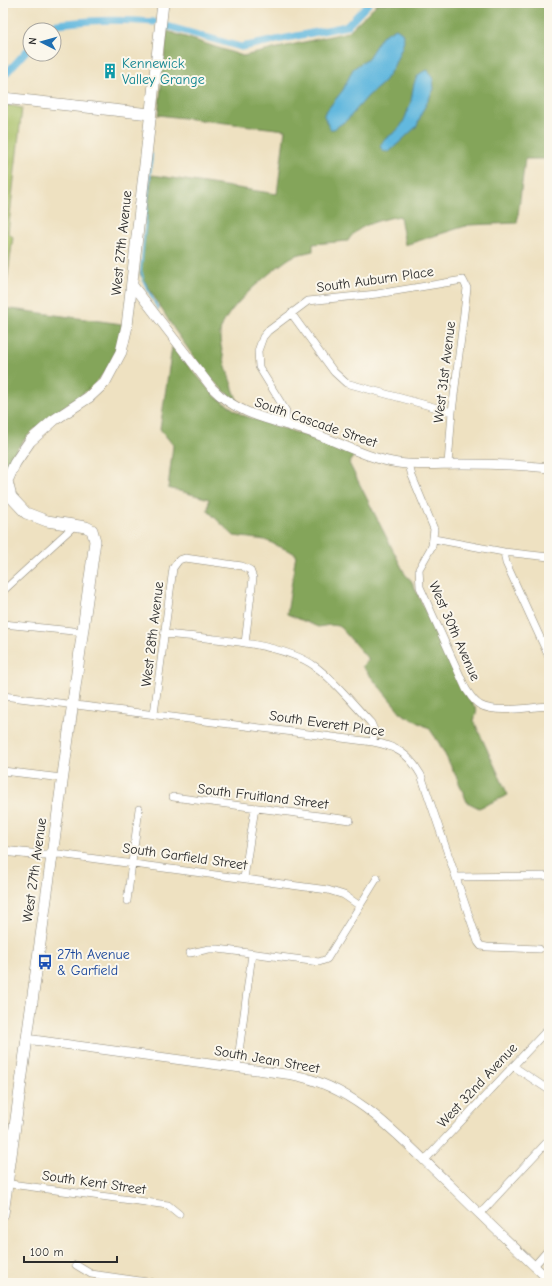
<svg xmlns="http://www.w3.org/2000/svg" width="552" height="1286" font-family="'Comic Neue',sans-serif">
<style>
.green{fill:#a5be64;stroke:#687448}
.forest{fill:#84a55a;stroke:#586842}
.water{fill:#62b8de;stroke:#467284}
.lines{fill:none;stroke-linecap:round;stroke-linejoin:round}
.stream{stroke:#62b8de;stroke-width:2}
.canal{stroke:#62b8de;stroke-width:7}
.minor-casing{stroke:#8c8676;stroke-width:8}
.tertiary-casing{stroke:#8c8676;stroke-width:10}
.secondary-casing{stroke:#8c8676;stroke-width:12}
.minor{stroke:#fff;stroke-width:7}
.tertiary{stroke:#fff;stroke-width:9}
.secondary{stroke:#fff;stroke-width:11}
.labels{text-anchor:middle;stroke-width:4;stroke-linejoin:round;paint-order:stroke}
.culture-label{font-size:14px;fill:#0d838f;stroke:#fbf7ec;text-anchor:start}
.street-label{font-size:14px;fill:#2b2b2b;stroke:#fbf7ec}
.transit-label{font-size:14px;fill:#164399;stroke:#fbf7ec;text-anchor:start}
</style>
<rect width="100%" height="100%" fill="#fbf7ec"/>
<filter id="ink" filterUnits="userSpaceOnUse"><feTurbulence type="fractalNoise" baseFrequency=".025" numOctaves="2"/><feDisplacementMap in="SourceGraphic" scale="8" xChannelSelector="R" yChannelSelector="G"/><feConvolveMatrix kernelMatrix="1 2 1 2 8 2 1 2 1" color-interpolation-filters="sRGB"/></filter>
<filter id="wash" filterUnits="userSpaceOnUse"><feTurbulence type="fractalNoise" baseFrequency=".012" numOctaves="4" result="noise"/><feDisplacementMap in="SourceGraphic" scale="16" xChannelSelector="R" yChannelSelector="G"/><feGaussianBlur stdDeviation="0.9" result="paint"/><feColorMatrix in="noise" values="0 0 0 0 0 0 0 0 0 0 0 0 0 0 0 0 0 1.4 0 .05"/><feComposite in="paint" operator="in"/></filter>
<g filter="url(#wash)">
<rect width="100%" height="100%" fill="#eee1c1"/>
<path class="green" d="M3,104L22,108L8,233L13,237L3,311Z"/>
<path class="forest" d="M378,3H549V159H525L517,223L469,225L405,245L400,216C383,219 356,225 348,241L313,244V251C306,253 296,254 290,258C271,271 221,311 220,334C219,349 233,389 239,405L206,374L174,329L140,274L152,175L277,194L285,130L158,115L167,31L243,56L348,32Z
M4,308L122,324C119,340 115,359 104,373C86,397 58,408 36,428C22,440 12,456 3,472Z
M172,347L215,396L242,415L322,441L355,454L349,463L405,574L411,580L463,691L477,710L474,721L508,795L479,808L467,802L457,778L439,743L429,728L402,714L362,666L369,660L339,626L330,625L318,627L287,614L296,554L265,540L234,536L208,511L209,499L168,488L173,445L160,429Z"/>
<path class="water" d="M396,28L402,32L404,40L402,47L393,68L382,84L368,96L348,119L334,129H330L324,116V114L343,90L353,69L368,58L382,36Z
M428,70L433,79L434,89L422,112L417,126L389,152L383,151L380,146C385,136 394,135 400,127C404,122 406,115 408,110C415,96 409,74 428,70Z"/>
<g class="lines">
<path class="stream" d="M152,154L141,270L144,282L158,309"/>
<path class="canal" d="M167,26L241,47L347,26L369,3
M45,30L50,25C88,20 116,19 154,22
M3,77L30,47"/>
</g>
</g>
<g filter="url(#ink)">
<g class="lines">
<g class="minor-casing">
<path id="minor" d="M291,313L334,372L346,383L452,412
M286,425V411L259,367L258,351L263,337L268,331L308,301L377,294L463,280L467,288L452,412L448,464
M409,465L412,476L434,529L432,546L419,569L420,587L466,689C470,695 474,702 480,705C496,714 531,707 549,706
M434,539L504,552L549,557
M504,552L506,563L549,657
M3,591L75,525
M3,624L83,632
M165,634C206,638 283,642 316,667C336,682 353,704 371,723L374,730L373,742
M3,696L373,742C396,746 409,754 421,775L478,942L481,946L487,947L539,949
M154,714L173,568L179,560L185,558L242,566L250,570L253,578L245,643
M3,771L62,778
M173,797L350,820
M51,855L59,854L328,890L344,895L360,906
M457,877L549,876
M244,878L255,808
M127,901L139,809
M190,953L209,949H218L319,962L327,959L377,878
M513,1066L549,1090
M237,1067L252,954
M424,1161L549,1028
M3,1183L168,1205L179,1214
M480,1214L549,1140
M76,1265L91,1274L154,1283
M534,1266L549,1249"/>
</g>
<g class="tertiary-casing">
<path id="tertiary" d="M132,284L212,388C237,414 268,419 301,429C334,439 364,458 398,463C419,466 440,464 461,464C491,464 520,465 549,468
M3,851L40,855H51
M26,1039L293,1075C358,1087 402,1140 448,1183C481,1216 515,1248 549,1280"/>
</g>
<g class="secondary-casing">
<path id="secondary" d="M3,98L150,114
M3,1214L95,541L92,530L86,527L47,521L26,513L11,497L7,481L15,463L30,441L54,420L89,397L105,382L121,352L127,326L163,3"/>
</g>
<use href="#minor" class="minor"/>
<use href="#tertiary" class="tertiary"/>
<use href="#secondary" class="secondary"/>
</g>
</g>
<defs>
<g id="building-bare" transform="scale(1.2)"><path d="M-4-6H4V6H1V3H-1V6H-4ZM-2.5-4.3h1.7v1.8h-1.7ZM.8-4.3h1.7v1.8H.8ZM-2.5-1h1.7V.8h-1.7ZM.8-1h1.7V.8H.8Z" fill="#0f9aa8" stroke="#fbf7ec" stroke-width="2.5" paint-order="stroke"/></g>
<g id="bus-bare" transform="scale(1.2)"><path d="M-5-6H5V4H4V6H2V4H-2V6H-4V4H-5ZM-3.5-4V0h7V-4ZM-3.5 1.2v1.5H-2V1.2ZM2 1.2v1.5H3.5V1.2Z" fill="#1a4fb4" stroke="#fbf7ec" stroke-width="2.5" paint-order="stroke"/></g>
</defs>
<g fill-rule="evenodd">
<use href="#building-bare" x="110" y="71"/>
<use href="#bus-bare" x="45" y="962"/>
</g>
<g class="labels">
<g class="culture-label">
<text x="122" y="68">Kennewick<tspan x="122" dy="16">Valley Grange</tspan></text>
</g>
<g class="street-label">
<text transform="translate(121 243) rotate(-84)" y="5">West 27th Avenue</text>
<text transform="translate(375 279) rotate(-8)" y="5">South Auburn Place</text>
<text transform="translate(444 372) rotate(-83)" y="5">West 31st Avenue</text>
<text transform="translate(316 422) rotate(19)" y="5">South Cascade Street</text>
<text transform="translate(455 631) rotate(66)" y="5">West 30th Avenue</text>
<text transform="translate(152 634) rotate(-83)" y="5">West 28th Avenue</text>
<text transform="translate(327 723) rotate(8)" y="5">South Everett Place</text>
<text transform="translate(263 796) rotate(7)" y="5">South Fruitland Street</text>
<text transform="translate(185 856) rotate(8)" y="5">South Garfield Street</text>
<text transform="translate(34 870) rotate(-82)" y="5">West 27th Avenue</text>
<text transform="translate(267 1059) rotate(10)" y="5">South Jean Street</text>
<text transform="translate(477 1085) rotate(-47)" y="5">West 32nd Avenue</text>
<text transform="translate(94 1182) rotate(8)" y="5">South Kent Street</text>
</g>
<g class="transit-label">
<text x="57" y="959">27th Avenue<tspan x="57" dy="16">&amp; Garfield</tspan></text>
</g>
</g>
<rect width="552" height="1286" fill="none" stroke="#fbf7ec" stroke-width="16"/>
<g transform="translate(42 42) rotate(276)"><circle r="19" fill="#fbf7ec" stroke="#a8a59f"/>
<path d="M0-3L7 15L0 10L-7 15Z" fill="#1f6fb2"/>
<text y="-6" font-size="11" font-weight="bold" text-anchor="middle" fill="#2b2b2b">N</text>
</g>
<path d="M24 1256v6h93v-6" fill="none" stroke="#2b2b2b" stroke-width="2"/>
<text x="30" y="1256" font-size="12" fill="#2b2b2b" stroke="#fbf7ec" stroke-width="3" paint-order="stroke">100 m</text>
</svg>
